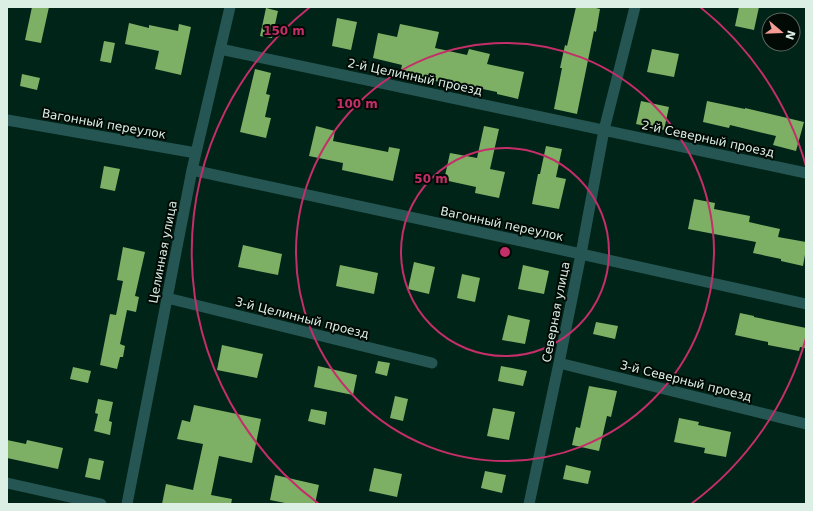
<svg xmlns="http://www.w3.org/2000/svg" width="813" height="511" font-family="'DejaVu Sans',sans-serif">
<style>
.building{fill:#7db065}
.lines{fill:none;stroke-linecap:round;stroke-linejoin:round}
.minor{stroke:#255654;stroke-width:11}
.ring{fill:none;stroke:#c42e69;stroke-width:2}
.labels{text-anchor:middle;stroke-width:4;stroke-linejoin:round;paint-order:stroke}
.street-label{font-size:12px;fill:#dbefe5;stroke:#010a05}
.centre{fill:#c42e69;stroke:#010a05;stroke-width:2}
.ring-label{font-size:12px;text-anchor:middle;font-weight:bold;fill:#c42e69;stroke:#010a05;stroke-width:4;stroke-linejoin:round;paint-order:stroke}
</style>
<rect width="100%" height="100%" fill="#002417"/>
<path class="building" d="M32,7H49L41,43L25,40Z
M576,7H592L600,9L596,32L594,31L577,114L554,109L562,68H560L565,45L567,46Z
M739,7H759L754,30L735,26Z
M266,8L278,11L272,38L260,36Z
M337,18L357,22L351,50L332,46Z
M129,23L149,28V25L178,31L179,24L191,27L181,75L155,69L159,51L125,44Z
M400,24L439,32L435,48L467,55L469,49L490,54L487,64L524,72L518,99L497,94V92L445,81V83L400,74L402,65L373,58L378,33L397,37Z
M104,41L115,43L111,63L100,61Z
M652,49L679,54L674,77L647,72Z
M255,69L271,73L266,94L270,95L265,117L271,118L266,138L240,132Z
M22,74L40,78L37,90L20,86Z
M641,101L669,107L664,130L636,124Z
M707,101L745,109V108L804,122L796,151L773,145L776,136L730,125L729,128L703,122Z
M316,126L335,131L333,141L388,152L389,147L400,149L393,181L342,170L343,163L309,156Z
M484,126L499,129L490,169L505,172L499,198L475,193L476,187L444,180L450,153L477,158Z
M546,146L562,149L556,177L566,179L559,209L532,204L538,174H540Z
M104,166L120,169L115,191L100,188Z
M694,199L715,203L714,209L750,216L749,222L780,229L778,237L806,242V249L803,266L781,261V259L753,253L756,242L688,229Z
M243,245L282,254L278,275L238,267Z
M123,247L145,252L135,296L139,297L136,312L127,310L120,344L125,346L123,357H120L117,369L100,365L110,314L116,315L123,281L117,280Z
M414,262L435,267L429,294L408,289Z
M340,265L378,273L374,294L336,286Z
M523,265L549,271L544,294L518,289Z
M462,274L480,278L475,302L457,298Z
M740,313L754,316V317L806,328V348L800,347L799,351L768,345V342L735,335Z
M508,315L530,320L525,344L502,340Z
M596,322L618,326L615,339L593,334Z
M222,345L263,354L257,378L217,370Z
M378,361L390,363L387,376L375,373Z
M318,366L357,375L353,395L314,387Z
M501,366L527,371L523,386L498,381Z
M73,367L91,371L88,383L70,379Z
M589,386L617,391L611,417L607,416L599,451L572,445L576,427L580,428Z
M395,396L408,399L403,421L390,418Z
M98,399L113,402L109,421L112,422L110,435L94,431L98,414L95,413Z
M194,405L261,419L252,463L219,456L211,495L232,499L231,504H162L166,484L193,490L203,444L177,439L182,420L190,422Z
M493,408L515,412L509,440L487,436Z
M311,409L327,412L325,425L308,421Z
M679,418L699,422L698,425L731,432L726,457L704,453L705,448L674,442Z
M7,440L26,444L27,440L63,448L58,469L7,458Z
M89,458L104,461L100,480L85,477Z
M566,465L591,471L588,484L563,479Z
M374,468L402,474L397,497L369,491Z
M485,471L506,475L502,493L481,488Z
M275,475L319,485L315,504H290L270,500Z"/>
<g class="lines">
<path class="minor" d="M220,49L806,173
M7,120L196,153
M192,170L581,254L806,304
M167,298L432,363
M559,363L806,424
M7,483L101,504
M127,504L192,170L230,7
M529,504L559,363L581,254L604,130L635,7"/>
</g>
<g class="ring">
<circle cx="505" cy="252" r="104"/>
<circle cx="505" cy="252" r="209"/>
<path d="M806 338A313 313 0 0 1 691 504M319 504A313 313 0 0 1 310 7M700 7A313 313 0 0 1 806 166"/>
</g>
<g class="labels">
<g class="street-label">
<text transform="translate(415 77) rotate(12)" y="4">2-й Целинный проезд</text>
<text transform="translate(104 124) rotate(10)" y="4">Вагонный переулок</text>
<text transform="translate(708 139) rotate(12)" y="4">2-й Северный проезд</text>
<text transform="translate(502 224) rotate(12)" y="4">Вагонный переулок</text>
<text transform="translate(163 252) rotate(-79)" y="4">Целинная улица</text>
<text transform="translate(556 312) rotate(-79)" y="4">Северная улица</text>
<text transform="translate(302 318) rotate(14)" y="4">3-й Целинный проезд</text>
<text transform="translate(686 381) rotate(14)" y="4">3-й Северный проезд</text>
</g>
</g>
<circle cx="505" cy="252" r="6" class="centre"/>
<g class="ring-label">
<text x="284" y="35">150 m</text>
<text x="357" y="108">100 m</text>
<text x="431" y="183">50 m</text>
</g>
<rect width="813" height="511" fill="none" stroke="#dbefe5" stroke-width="16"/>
<g transform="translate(781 32) rotate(109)"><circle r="19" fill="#010a05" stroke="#58665f"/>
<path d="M0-3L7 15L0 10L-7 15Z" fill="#f59c94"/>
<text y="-6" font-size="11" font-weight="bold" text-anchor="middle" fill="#dbefe5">N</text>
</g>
</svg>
